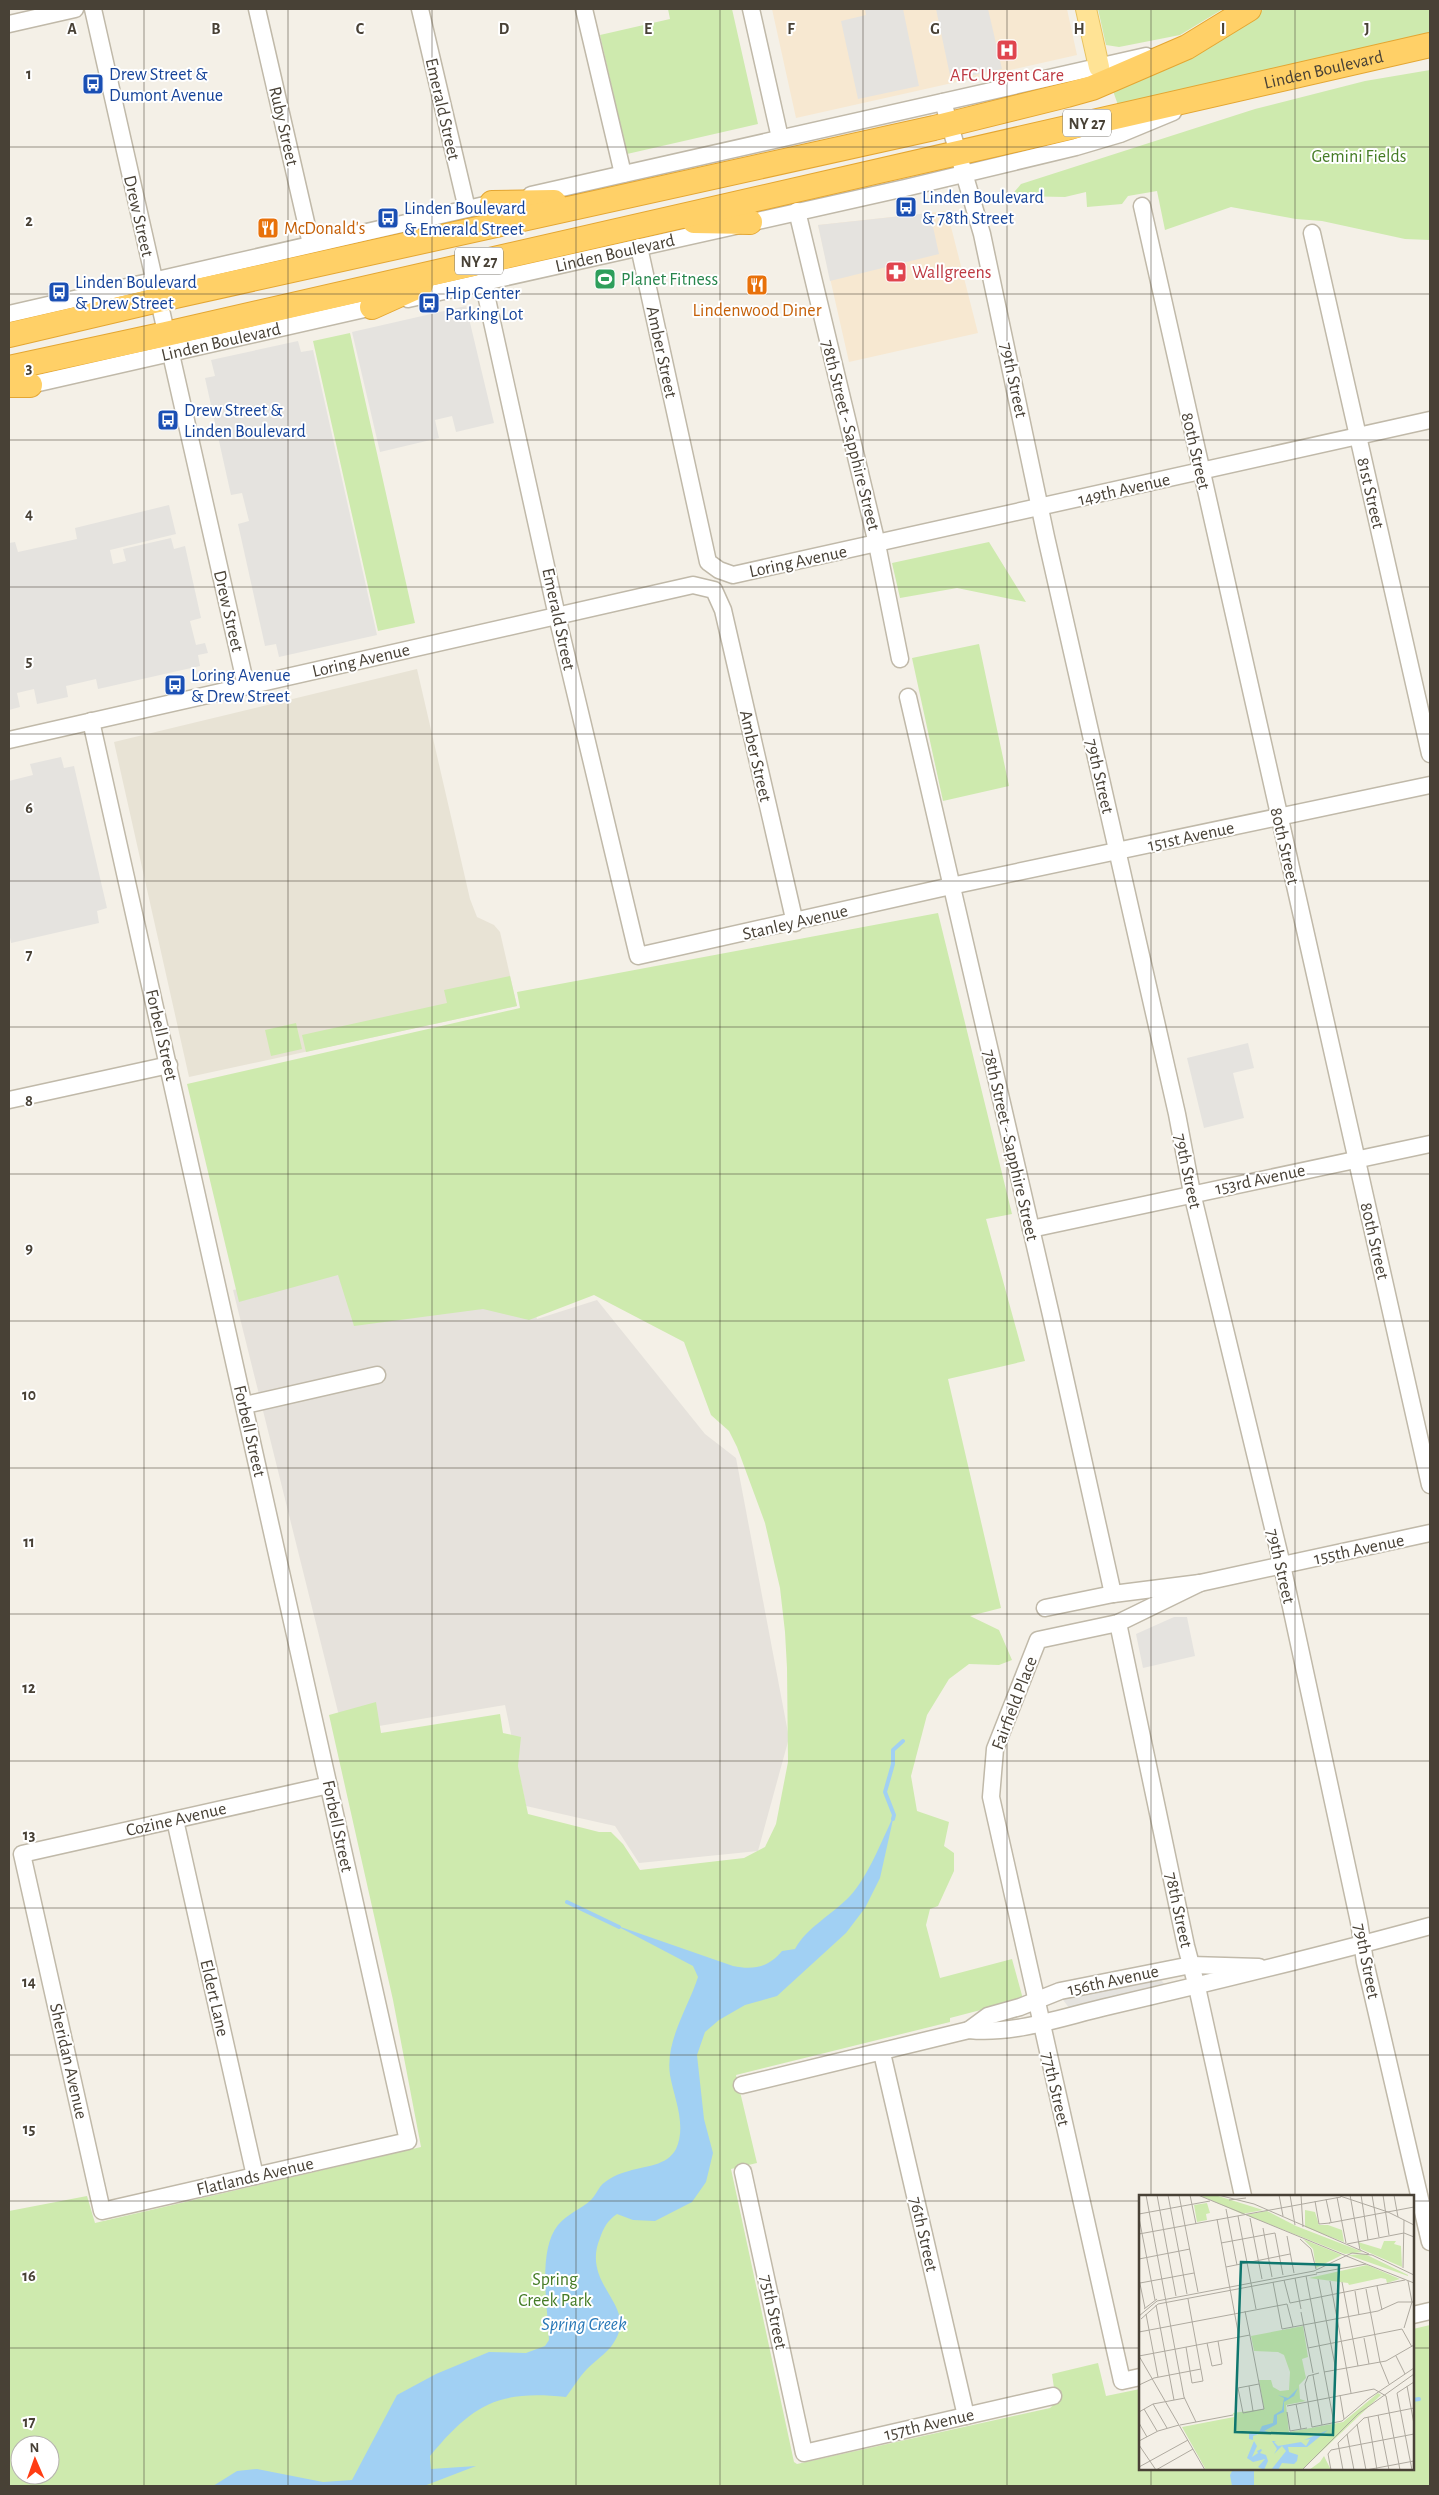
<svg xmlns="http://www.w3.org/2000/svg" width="1439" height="2495" font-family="'Alegreya Sans',sans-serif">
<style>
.residential{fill:#e8e3d5}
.commercial{fill:#f7e8d1}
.industrial{fill:#e6e2dc}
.green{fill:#ceeaae;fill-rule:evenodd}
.parking{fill:#e5e3df}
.water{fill:#a1d0f3}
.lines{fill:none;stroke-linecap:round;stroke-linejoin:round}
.stream{stroke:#a1d0f3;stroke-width:4}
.minor-casing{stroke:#c0b9a9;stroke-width:19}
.major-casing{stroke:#e8c361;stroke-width:22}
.highway-casing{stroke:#e4a632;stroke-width:26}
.minor{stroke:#fff;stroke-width:16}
.major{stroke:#ffe395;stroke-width:20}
.highway{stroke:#ffd067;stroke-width:24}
.grid{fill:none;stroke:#484136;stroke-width:1;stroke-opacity:0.55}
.labels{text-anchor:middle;stroke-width:4;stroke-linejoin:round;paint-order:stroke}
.shield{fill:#fff;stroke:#7f7a72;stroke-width:1}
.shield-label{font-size:16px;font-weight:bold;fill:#484136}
.street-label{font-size:18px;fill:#484136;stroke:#fff}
.transit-label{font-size:18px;fill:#164399;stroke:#fff;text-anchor:start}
.health-label{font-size:18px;fill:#be3a42;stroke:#fff}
.park-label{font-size:18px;fill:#457c26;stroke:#fff}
.food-label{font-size:18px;fill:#c56008;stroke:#fff;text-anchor:start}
.leisure-label{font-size:18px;fill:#27864d;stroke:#fff;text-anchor:start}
.water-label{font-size:19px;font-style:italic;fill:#2a79b8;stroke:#fff}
.inset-road{fill:none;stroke:#afaaa0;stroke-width:1}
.view{fill:#0f766e;fill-opacity:0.15;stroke:#0f766e;stroke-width:2.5}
.inset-edge{fill:none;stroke:#484136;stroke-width:2.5}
.grid-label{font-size:16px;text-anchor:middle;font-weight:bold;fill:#484136;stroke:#fff;stroke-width:4;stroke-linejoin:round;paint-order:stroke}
</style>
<rect width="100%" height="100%" fill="#f4f0e7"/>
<path class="residential" d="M417,669L470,899L477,917L494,925L500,932L517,1006L189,1077L114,742Z"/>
<path class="commercial" d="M772,9H1067L1077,55L796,118Z
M947,211L978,333L849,362L818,225Z"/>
<path class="industrial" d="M515,1227L537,1319L597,1300L705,1434L736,1458L789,1738L758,1851L639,1863L615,1826L526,1806L505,1705L343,1732L233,1290Z"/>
<path class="green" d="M668,9H732L758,124L627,154L600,35L670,19Z
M1098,9H1223L1180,35L1119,47L1106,45Z
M1264,9H1430V34L1118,105L1113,91L1238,28Z
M1430,70V240L1405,239L1322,221L1296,219L1231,207L1165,230L1157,191L1128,196L1122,204L1087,207L1086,192L1065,197L1011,196L1021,184L1255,109L1365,81Z
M350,333L415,623L378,631L313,341Z
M989,542L1026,602L957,588L900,598L892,563Z
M979,644L1009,786L943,801L912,658Z
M938,913L1012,1214L986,1219L1025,1361L948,1379L1001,1608L970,1616L999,1630L1012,1660L999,1665L969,1664L949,1679L927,1715L911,1776L917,1811L949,1822L944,1846L954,1853V1871L938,1906L930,1909L926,1925L940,1978L1012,1959L1023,1999L950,2018V2022L736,2075L757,2163L731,2169L794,2462L797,2464L1050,2408L1056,2402L1052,2374L1098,2363L1106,2396L1140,2389V2469H1413V2329L1430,2325V2486H9V2211L87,2196L95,2223L421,2147L393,2000L329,1715L376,1702L381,1733L500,1714L503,1733L521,1737L518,1766L528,1814L599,1832H611L623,1844L640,1870L744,1858L765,1847L776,1824L788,1762L787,1668L785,1632L780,1588L765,1523L737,1447L729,1431L711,1415L684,1342L594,1295L529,1320L483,1309L354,1326L338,1275L239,1302L187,1084L520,1008L517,992ZM20,2445H50V2475H20Z
M510,976L517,1006L306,1052L302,1035L447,1003L444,990Z
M296,1023L302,1049L271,1056L265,1030Z"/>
<path class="parking" d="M865,9H903L919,86L858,99L841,21L866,15Z
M936,9H988L1002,69L951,80Z
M930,213L939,254L830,281L818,225Z
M466,306L494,423L456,432L452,416L435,420L439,438L380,452L352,332Z
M298,341L301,352L313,350L377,635L279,657L276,644L265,646L238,524L249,521L242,493L231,495L205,378L215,376L211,360Z
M169,505L176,534L110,550L113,564L126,561L123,549L171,538L174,549L185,546L201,618L190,621L196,645L205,643L208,653L198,655L200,666L98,689L96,679L66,686L68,697L37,704L34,689L17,693L20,707L9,710V543L15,542L18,552L77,539L75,528Z
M61,757L64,768L74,766L107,908L97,911L99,923L11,943L9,932V781L33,775L30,764Z
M1248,1043L1254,1068L1233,1073L1244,1118L1204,1128L1187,1058Z
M1174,1617H1187L1195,1656L1143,1668L1136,1634Z
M1157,1975L1166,1986L1069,2008L1061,1997Z"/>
<path class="water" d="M894,1815L880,1878L865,1908L846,1933L777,1996L745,2005L719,2020L705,2032L697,2055L704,2119L713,2153L706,2182L692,2202L655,2221L633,2220L617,2214C607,2221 604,2227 600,2238C582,2281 629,2302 619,2332C612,2351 600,2356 587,2369C579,2377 573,2388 566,2397C498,2390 473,2404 430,2456L431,2469L476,2466L424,2486H213L237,2471L257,2469L323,2482L352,2480L397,2395L436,2374L489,2352L526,2353L545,2346L549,2340C548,2309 537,2251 558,2225C567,2214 581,2209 591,2200C595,2196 597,2191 600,2187C606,2179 620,2173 629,2171C645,2166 667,2166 676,2149C687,2125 674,2098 670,2075C665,2041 688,2008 698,1977L693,1966L615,1925L733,1966C753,1970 768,1968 782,1951L795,1949C807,1927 832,1915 850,1896C868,1877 882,1840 894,1815Z
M1233,2469H1254V2486H1232L1230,2475Z"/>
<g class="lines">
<path class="stream" d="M893,1819L894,1815L885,1792L893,1764V1750L903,1741
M567,1902L619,1927
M1413,2400L1419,2399"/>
<g class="minor-casing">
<g id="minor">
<path d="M93,9L246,686"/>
<path d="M257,9L311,244"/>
<path d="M420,9L467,209"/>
<path d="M584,9L623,174"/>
<path d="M751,9L780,138"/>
<path d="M9,24L75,9"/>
<path d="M943,102L982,234L1046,537L1177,1114L1192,1193L1282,1565L1359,1922L1365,1962L1430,2242"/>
<path d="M531,195L1146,56"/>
<path d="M1142,206L1430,1485"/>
<path d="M797,211L877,544L900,659"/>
<path d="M1312,233L1430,754"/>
<path d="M639,247L708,562L719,570L733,575L1430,420"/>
<path d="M483,281L557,616L638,956L951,886L1430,785"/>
<path id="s1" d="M408,299L905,188L1076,147L1120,134L1173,112"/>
<path d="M9,314L502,201"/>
<path id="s2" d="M21,387L382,305"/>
<path d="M908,697L1051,1315L1113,1594"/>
<path d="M91,721L408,2141L102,2211L22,1854L329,1785"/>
<path d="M9,740L693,585L714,590L723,610L795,923"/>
<path d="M9,1100L169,1065"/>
<path d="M1031,1229L1430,1144"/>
<path d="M245,1405L377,1375"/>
<path d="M1045,1608L1113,1594L1200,1583L1430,1533"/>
<path d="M1118,1623L1186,1946L1197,1987L1243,2196"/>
<path d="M175,1820L255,2176"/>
<path d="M969,2030L988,2016L1020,2007L1060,1991L1191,1965L1259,1967"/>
<path d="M882,2053L966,2416"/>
<path d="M742,2085L969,2030C1015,2035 1065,2016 1110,2006C1217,1981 1324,1955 1430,1926"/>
<path d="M743,2172L804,2453L1053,2396"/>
<path d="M1413,2315L1430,2311"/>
<path d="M1140,2377L1122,2381L991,1797L995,1749L1038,1640L1118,1623L1200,1583"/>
</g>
</g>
<g class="major-casing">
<path id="major" d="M1086,9L1099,67"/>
</g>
<g class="highway-casing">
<g id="highway">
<path d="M492,203L554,202"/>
<path d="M694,221L750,222"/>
<path d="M372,307L421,285"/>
<path d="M9,335L175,296L934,128L1067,95L1092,88L1187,47L1249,9"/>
<path id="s3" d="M9,368L166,334L1430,45"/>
<path d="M9,385H30"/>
</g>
</g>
<use href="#minor" class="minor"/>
<use href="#major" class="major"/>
<use href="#highway" class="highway"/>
</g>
<path class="grid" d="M144,9V2486M288,9V2486M432,9V2486M576,9V2486M720,9V2486M863,9V2486M1007,9V2486M1151,9V2196M1295,9V2196M9,147H1430M9,294H1430M9,440H1430M9,587H1430M9,734H1430M9,881H1430M9,1027H1430M9,1174H1430M9,1321H1430M9,1468H1430M9,1614H1430M9,1761H1430M9,1908H1430M9,2055H1430M9,2201H1140M1413,2201H1430M9,2348H1140M1413,2348H1430M1151,2469V2486M1295,2469V2486"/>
<defs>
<g id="hospital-square" transform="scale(1.125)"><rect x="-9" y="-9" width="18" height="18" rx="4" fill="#e0444e" stroke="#fff"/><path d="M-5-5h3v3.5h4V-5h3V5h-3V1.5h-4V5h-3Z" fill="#fff"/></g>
<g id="bus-square" transform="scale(1.125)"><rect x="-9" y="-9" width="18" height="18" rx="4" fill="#1a4fb4" stroke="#fff"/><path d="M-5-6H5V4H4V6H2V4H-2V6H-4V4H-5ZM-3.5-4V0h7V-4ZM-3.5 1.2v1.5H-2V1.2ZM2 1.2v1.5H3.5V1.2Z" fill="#fff"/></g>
<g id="restaurant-square" transform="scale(1.125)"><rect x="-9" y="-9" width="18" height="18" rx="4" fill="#e8710a" stroke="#fff"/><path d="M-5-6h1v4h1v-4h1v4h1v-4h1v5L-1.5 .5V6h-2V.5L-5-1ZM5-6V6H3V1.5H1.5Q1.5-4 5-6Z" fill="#fff"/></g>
<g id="pharmacy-square" transform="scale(1.125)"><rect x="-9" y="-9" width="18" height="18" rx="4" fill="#e0444e" stroke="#fff"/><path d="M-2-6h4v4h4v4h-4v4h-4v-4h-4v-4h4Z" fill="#fff"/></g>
<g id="stadium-square" transform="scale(1.125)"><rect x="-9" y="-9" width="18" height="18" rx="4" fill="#2e9e5b" stroke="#fff"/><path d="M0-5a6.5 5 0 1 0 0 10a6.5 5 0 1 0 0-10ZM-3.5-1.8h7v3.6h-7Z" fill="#fff"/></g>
</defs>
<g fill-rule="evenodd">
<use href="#hospital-square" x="1007" y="50"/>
<use href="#bus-square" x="93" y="84"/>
<use href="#bus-square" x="906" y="207"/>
<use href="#bus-square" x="388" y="218"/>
<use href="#restaurant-square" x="268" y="228"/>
<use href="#pharmacy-square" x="896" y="272"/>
<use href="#stadium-square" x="605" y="279"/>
<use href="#restaurant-square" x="757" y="285"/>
<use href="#bus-square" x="59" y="292"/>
<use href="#bus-square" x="429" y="303"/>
<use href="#bus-square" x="168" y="420"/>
<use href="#bus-square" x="175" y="685"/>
</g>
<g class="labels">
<g class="shield">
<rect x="1063" y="109.5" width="48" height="27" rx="4"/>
<rect x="455" y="247.5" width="48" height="27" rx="4"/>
</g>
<g class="shield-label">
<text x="1087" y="129">NY 27</text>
<text x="479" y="267">NY 27</text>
</g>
<g class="street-label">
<text dy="6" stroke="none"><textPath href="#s3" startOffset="1348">Linden Boulevard</textPath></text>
<text transform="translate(443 109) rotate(77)" y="6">Emerald Street</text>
<text transform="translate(284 126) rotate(77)" y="6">Ruby Street</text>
<text transform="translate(139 216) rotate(77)" y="6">Drew Street</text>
<text dy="6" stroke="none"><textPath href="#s1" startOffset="212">Linden Boulevard</textPath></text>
<text dy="6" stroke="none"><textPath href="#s2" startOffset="205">Linden Boulevard</textPath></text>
<text transform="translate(662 352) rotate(78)" y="6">Amber Street</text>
<text transform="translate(1014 380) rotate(78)" y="6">79th Street</text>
<text transform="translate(851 435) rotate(76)" y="6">78th Street - Sapphire Street</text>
<text transform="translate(1196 451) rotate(77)" y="6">80th Street</text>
<text transform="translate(1124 489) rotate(-13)" y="6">149th Avenue</text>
<text transform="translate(1371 493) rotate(77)" y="6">81st Street</text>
<text transform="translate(798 561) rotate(-12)" y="6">Loring Avenue</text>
<text transform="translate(229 611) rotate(77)" y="6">Drew Street</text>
<text transform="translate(559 619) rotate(78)" y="6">Emerald Street</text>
<text transform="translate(361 660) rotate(-13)" y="6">Loring Avenue</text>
<text transform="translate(756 756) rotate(77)" y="6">Amber Street</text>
<text transform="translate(1100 776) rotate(77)" y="6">79th Street</text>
<text transform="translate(1191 836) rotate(-12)" y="6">151st Avenue</text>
<text transform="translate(1285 846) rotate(77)" y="6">80th Street</text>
<text transform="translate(795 922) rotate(-13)" y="6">Stanley Avenue</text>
<text transform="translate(162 1035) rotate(77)" y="6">Forbell Street</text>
<text transform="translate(1011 1145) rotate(77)" y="6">78th Street - Sapphire Street</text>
<text transform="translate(1188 1171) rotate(78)" y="6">79th Street</text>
<text transform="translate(1260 1179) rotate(-12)" y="6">153rd Avenue</text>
<text transform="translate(1375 1241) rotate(77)" y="6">80th Street</text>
<text transform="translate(250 1431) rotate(77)" y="6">Forbell Street</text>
<text transform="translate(1359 1549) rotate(-12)" y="6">155th Avenue</text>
<text transform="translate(1281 1566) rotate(77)" y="6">79th Street</text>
<text transform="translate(1014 1703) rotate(-69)" y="6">Fairfield Place</text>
<text transform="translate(176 1819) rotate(-13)" y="6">Cozine Avenue</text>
<text transform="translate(338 1826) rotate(78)" y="6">Forbell Street</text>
<text transform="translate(1179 1910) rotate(78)" y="6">78th Street</text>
<text transform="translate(1367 1961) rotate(79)" y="6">79th Street</text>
<text transform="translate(1113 1980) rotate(-12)" y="6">156th Avenue</text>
<text transform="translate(215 1998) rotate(77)" y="6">Eldert Lane</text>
<text transform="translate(69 2061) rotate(77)" y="6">Sheridan Avenue</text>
<text transform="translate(1056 2089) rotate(77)" y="6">77th Street</text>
<text transform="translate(255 2176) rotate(-13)" y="6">Flatlands Avenue</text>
<text transform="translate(924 2234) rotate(77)" y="6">76th Street</text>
<text transform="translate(774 2312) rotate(78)" y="6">75th Street</text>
<text transform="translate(929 2424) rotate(-13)" y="6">157th Avenue</text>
</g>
<g class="transit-label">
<text x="109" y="80">Drew Street &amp;<tspan x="109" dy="21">Dumont Avenue</tspan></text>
<text x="922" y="203">Linden Boulevard<tspan x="922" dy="21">&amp; 78th Street</tspan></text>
<text x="404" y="214">Linden Boulevard<tspan x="404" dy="21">&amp; Emerald Street</tspan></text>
<text x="75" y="288">Linden Boulevard<tspan x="75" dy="21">&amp; Drew Street</tspan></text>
<text x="445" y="299">Hip Center<tspan x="445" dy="21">Parking Lot</tspan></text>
<text x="184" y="416">Drew Street &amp;<tspan x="184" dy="21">Linden Boulevard</tspan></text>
<text x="191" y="681">Loring Avenue<tspan x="191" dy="21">&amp; Drew Street</tspan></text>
</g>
<g class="health-label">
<text x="1007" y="81">AFC Urgent Care</text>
<text x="912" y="278" text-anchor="start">Wallgreens</text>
</g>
<g class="park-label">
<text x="1359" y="162">Gemini Fields</text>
<text x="555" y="2285">Spring<tspan x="555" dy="21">Creek Park</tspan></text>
</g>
<g class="food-label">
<text x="284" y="234">McDonald's</text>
<text x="757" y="316" text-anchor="middle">Lindenwood Diner</text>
</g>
<g class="leisure-label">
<text x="621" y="285">Planet Fitness</text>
</g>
<g class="water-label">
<text x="584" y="2330">Spring Creek</text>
</g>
</g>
<g transform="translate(1139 2195)">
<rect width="275" height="275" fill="#f4f0e7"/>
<path d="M60,0H76L124,15L103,19ZM68,8L71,18L67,19L68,25L58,27L55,10ZM166,15L176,17L180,30H189L203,35L205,47L166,32ZM128,16L157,31L224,57L206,59L107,20ZM164,44L203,60L177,73L174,54ZM245,46H257L255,49L262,51L263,72L222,54L219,47L242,54ZM226,59L269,80V81L209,60ZM228,70L261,84L248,88L247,84L242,83L210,90L209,88L170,83ZM164,131L169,162L163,164L167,183L160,190L161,204L167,206L147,210L150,237L204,227L239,198L242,200L163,275H67L43,232L95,222L94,218L125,214L120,185H132L134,192L141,196L150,195L151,177L145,160L139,157L115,156L112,141ZM185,261L192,275H170L181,267Z" fill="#ceeaae"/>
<path d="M159,193L155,201L145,207V217L138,220V229L125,236H129L114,241V245L110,244V237H120L123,231L134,228L135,220L143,215L145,203L139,200L149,203ZM189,235L168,252H149L150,257L159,260L158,266L155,269L143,268L139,275H132L147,256L143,251L135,259L138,254L133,246H137L135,247L139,251L162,247L167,251L171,244L165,245ZM115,246L118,251L113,262L119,258L118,256L122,254L123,255L121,258L127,260L129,266L125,275L119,272L126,264L114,267L108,263Z" fill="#a1d0f3"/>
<path class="inset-road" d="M7,0L45,202L57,227M18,0L37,101M29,0L48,99M40,0L59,97M51,0L57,29M59,0L227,69M79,0L115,9L230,59M140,0L144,21M151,0L156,30M162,0L164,32M211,0L221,55M222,0L229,45M233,0L240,42M244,0L250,40M255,0L259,22M201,1L249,17L275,30M198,2L207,48M187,4L192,27M90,5L107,3M176,6L180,29L191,28M87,14L98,70M0,19L71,6M99,21L117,114M0,23L16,105M111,23L123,84M78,24L100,142M190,28L275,12M124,33L133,82M0,39L202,2M148,41L155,78M161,44L172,54L177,74M82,48L136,38L144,80M208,49L265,38L275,42M0,64L51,54M87,72L151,59M264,73L265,25M177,78L227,69L275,88M167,81L195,228M156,83L162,114M0,84L6,113M179,84L197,175M145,85L151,108L266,85M191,86L212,198M134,87L143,134L239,116L259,107H275M203,87L219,171M1,88L55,78M238,91L243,115M227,94L241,167L250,189M216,96L220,120M17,110L35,205M5,114L18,104M106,116L111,141L125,214L104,218L99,193L120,189M162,117L174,178M7,119L19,182M0,121L18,106L175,76L213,58L233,60L275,80M2,124L19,109L178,79M265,133L273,107L269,86M263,134L273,152M0,137L148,109L154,132M225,143L230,169M68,148L73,171L83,169L79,146M47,152L53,188L64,186L49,104M169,153L263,134M0,161L111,140M0,161L66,275M257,161L266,179M185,177L247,166L275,150M180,178L169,181L166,189L173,232L203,226L229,204L275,173M174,180L183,230M0,190L15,183L62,174M110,191L114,216M268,191L275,229M201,200L205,224M14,209L28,233M157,209L162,234M148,211L235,194L247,201L261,275M5,214L18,236M0,217L14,209L46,203M148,217L151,236L168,233M239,220L250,275M229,222L238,275M0,228L8,242M218,229L227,275M41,230L94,220M208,239L215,275M0,246L19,236L40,230M0,250L17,275M0,272L49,245M17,275L54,254M163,275L219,219L275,179M192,275L189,259L192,255L275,239M204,275L199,248L225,223L275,213M227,275L275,266M273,275L258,198L275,187"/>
<path class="view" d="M102,67L200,70L194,240L96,237Z"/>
<rect width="275" height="275" class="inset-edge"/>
</g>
<g class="grid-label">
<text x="72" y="34">A</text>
<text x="216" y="34">B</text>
<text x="360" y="34">C</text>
<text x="504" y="34">D</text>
<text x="648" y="34">E</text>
<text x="791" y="34">F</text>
<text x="935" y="34">G</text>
<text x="1079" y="34">H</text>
<text x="1223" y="34">I</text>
<text x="1367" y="34">J</text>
<text x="29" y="79">1</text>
<text x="29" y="226">2</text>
<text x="29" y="373">3</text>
<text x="29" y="519">4</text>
<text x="29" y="666">5</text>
<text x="29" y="813">6</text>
<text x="29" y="960">7</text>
<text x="29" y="1106">8</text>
<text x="29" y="1253">9</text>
<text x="29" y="1400">10</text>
<text x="29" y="1547">11</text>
<text x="29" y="1693">12</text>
<text x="29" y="1840">13</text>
<text x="29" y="1987">14</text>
<text x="29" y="2134">15</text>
<text x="29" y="2281">16</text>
<text x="29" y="2427">17</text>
</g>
<rect width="1439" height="2495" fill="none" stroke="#484136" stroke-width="20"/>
<g transform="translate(35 2460) rotate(358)"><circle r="24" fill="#ffffff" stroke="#b6b3af"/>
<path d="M0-4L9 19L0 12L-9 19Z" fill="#ff3c13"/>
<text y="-8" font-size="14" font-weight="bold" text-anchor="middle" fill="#484136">N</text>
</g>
</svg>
